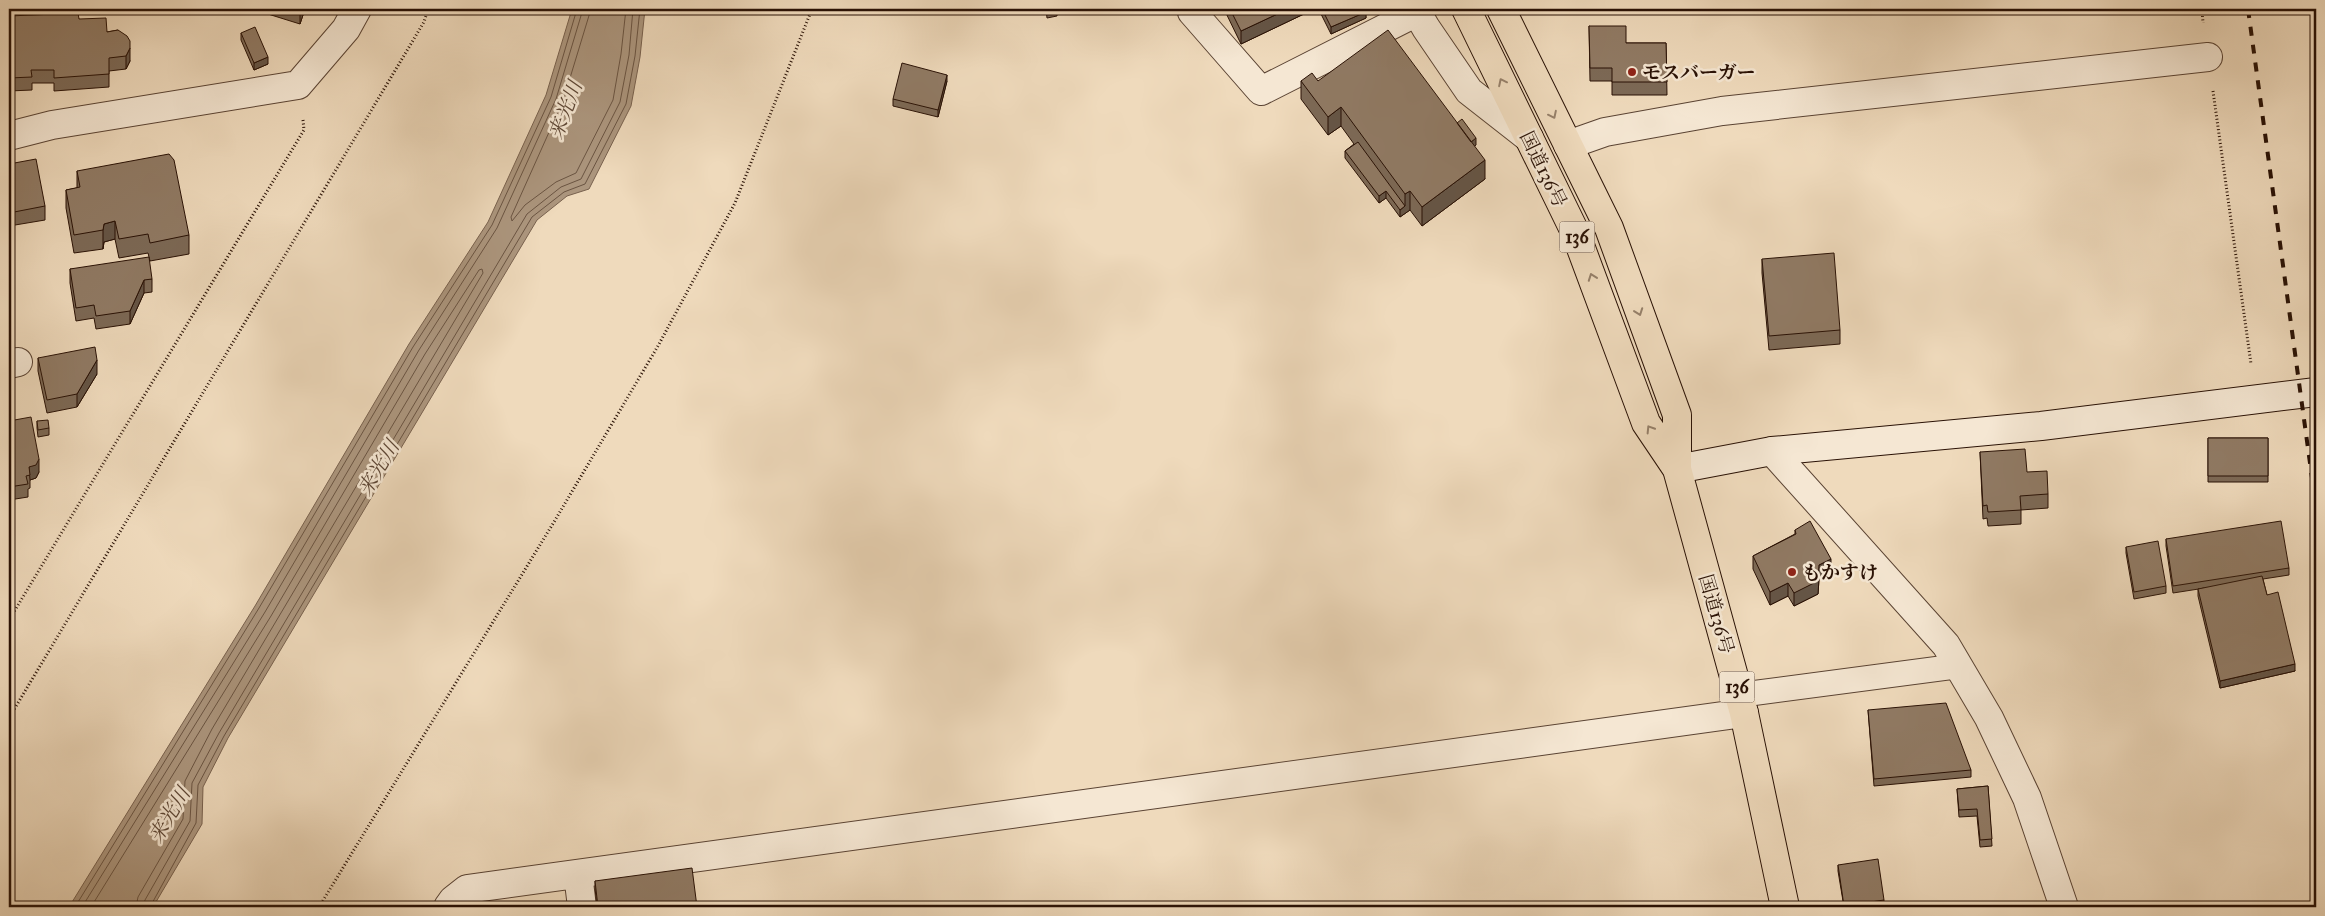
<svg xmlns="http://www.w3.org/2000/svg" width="2325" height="916" font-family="'IM FELL Great Primer','Noto Serif JP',serif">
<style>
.water{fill:#ac967e;stroke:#78614e}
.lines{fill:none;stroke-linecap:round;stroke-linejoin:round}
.shore{stroke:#6a5442;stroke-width:1}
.lane-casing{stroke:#5a4333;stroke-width:26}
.street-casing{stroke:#5a4333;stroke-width:30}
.secondary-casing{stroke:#291105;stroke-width:30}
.highway-casing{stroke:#291105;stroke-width:30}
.path{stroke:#291105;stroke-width:3;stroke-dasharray:1 2.5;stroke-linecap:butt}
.lane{stroke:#f5e7d3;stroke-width:24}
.street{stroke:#f5e7d3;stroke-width:28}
.secondary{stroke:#f5e7d3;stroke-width:28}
.highway{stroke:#efdabc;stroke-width:28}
.rail{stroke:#291105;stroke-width:4;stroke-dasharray:9 9;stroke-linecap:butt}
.wall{fill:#7c6956;stroke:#291105}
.shaded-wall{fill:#655546;stroke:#291105}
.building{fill:#907a64;stroke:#291105}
.oneway{stroke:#96806a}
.poi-dot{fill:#8f2418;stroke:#f5e7d3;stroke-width:2}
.labels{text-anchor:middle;stroke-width:5;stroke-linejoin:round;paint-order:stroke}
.shield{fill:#f5e7d3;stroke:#665143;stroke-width:1}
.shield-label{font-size:18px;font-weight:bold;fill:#291105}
.poi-label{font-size:19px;font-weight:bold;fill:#291105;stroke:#f5e7d3;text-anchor:start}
.street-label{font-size:19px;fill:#291105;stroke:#f5e7d3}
.water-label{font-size:20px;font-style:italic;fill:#5d4635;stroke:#f5e7d3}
</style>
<rect width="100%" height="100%" fill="#efdabc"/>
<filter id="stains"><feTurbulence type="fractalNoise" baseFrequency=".004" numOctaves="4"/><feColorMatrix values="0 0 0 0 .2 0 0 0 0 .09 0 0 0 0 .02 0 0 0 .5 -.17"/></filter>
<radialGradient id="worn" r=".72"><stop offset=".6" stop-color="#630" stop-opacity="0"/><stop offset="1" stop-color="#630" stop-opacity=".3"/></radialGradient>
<path class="water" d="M572,9H645L640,57L631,106L589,189L567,196L537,220L228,738L203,787L202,824L153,907H69L255,606L409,344L488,222L546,95Z"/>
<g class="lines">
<path class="shore" d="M591,9L563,101L511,217L512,221L525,205L556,182L576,173L613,100L621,54L626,9
M75,907L259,608L413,347L492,225L551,97L577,9
M82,907L265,612L419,350L497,228L556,99L583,9
M91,907L271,616L425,354L479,270L482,269L483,273L212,729L185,781L183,819L138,897L136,907
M143,907L145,900L190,821L192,783L219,733L527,214L561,187L581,179L620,102L629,55L633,9
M150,907L196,823L198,785L224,736L532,217L564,192L585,184L626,104L635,56L640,9"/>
<g class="lane-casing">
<path id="lane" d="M1739,695L1959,666"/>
</g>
<g class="street-casing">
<path id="street" d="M1415,9L1426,28L1469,91L1529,138
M1192,12L1261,91L1417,12
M9,136L52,125L298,85L346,29L357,9
M1568,145L1605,132L1722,111L2208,57
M9,364L18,362
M1772,451L1946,645L1989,718L2027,798L2064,907
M578,874L582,907
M448,907L453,900L467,889L1744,713"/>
</g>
<g class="secondary-casing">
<path id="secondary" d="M1677,469L1772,451L2041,426L2316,392"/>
</g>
<g class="highway-casing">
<path id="highway" d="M1466,9L1575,232L1646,423L1677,469
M1501,9L1609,228L1677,415V469L1744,713L1785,907"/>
</g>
<path class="path" d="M2202,9L2203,23
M2312,9L2316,46
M2213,91L2251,364
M9,620L304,130L303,120
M9,718L424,22L428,9
M319,907L554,522L658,346L735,203L812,9"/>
<use href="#lane" class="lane"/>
<use href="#street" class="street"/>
<use href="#secondary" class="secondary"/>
<use href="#highway" class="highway"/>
<path class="rail" d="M2248,9L2316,507"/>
</g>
<path class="wall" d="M53,9H106V14H85V10L53,11Z
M252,9H305L300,24Z
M1046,9H1057V16L1047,18Z
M1224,9H1306V13L1241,44Z
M1321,9H1365L1366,18L1331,34L1321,14Z
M9,16L79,19L107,32L118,30L130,61L126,69L109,71V87L54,91V83H32V90L9,91Z
M1589,26L1626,43H1666L1667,95H1612V81H1590Z
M241,33L268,64L254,70L241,40Z
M947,81L938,117L893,106V99Z
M1301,81H1318L1457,123L1476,145L1474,146L1485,179L1422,226L1410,210L1400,217L1386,198L1379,203L1345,158V151L1354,144L1341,126L1328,135L1301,99Z
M9,164L45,206V220L9,226Z
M77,171L189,235V254L150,261L148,253L119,258L115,239L104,242L103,249L74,253L66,208V190L77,188Z
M1762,259L1840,330V344L1769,350L1762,273Z
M70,269L152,279V292L144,293L130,324L96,329L94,318L76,321L70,283Z
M38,358L97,374L77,407L47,413L38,371Z
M9,421L39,472L36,478L30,480V488L28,489V497L9,500Z
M37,421L49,428V435L38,437L37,428Z
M2208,438H2268V482H2208Z
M1980,452L2027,472L2048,494V508L2021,510V524L1988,526L1987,518L1983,519Z
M1795,530L1831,572L1819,579L1818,594L1794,606L1788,596L1770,605L1753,569V556L1795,534Z
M2166,539L2289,568V575L2263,579L2267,595L2295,671L2220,688L2198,596V589L2205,588L2173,593L2166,546Z
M2126,547L2166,586V593L2134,599L2126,553Z
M1868,710L1971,770V777L1874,786Z
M1988,786L1992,846L1980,847L1977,816L1959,817L1957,789Z
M1838,865L1884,900V907H1844L1838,871Z
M595,881L697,907H597L595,888Z"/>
<path class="shaded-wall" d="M300,9H305L300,24Z
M1288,9H1306V13L1241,44V31Z
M1366,12V18L1331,34V27Z
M130,48V61L126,69V56Z
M268,57V64L254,70V63Z
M947,75V81L938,117V110Z
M1341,107V126L1328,135V117Z
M1476,138V145L1466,153V146Z
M1485,160V179L1422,226V207Z
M1386,191V198L1379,203V196Z
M1410,191V210L1400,217V210L1405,206V194Z
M115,221V239L104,242L103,249V230L104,224Z
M144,280V293L130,324V311Z
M97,360V374L77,407V394Z
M39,459V472L36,478L30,480L29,467Z
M1831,559V572L1819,579L1818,594L1794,606V593L1819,565Z
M1788,583V596L1770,605V592Z
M2295,664V671L2220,688V681Z"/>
<path class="building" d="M1047,9H1057V10L1047,11Z
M1230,9H1288L1241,31Z
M1322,9H1365L1366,12L1331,27Z
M78,13L79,19L106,18L107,32L118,30L127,36L130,41V48L126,56L109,58V74L54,78V70H31L32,77L9,78V16Z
M1589,26H1626V43H1666L1667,82H1612V68H1590Z
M255,27L268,57L254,63L241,33Z
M1388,30L1485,160L1422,207L1410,191L1405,194L1341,107L1328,117L1301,81L1312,73L1318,81Z
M902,63L947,75L938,110L893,99Z
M1462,119L1476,138L1471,142L1457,123Z
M1358,142L1405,206L1400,210L1386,191L1379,196L1345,151Z
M169,154L174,160L189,235L150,243L148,234L119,239L115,221L104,224L103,230L74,235L66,190L80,187L77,171Z
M36,159L45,206L9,213V164Z
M1834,253L1840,330L1769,336L1762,259Z
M149,257L152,279L144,280L130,311L96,316L94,305L76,308L70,269Z
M95,347L97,360L77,394L47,400L38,358Z
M31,417L39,459L36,465L29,467L30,475L26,476L28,484L9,487V421Z
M48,420L49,428L38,430L37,421Z
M2208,438H2268V476H2208Z
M2025,449L2027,472L2047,471L2048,494L2020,496L2021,510L1988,512L1987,505L1983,506L1980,452Z
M1810,521L1831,559L1819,565L1818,581L1794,593L1788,583L1770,592L1753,556L1796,534L1795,530Z
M2281,521L2289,568L2173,586L2166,539Z
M2158,541L2166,586L2134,592L2126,547Z
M2262,576L2267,595L2278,592L2295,664L2220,681L2198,589Z
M1946,703L1971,770L1874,779L1868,710Z
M1988,786L1992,839L1980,840L1977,809L1959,810L1957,789Z
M1878,859L1884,900L1844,906L1838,865Z
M692,868L697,907H598L595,881Z
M1993,905L1994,907H1980Z"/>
<defs><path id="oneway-chevron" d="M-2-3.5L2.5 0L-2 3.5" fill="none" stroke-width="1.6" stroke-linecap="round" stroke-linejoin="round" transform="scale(1.25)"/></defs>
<g class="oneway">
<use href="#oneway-chevron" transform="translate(1502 82) rotate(-116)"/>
<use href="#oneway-chevron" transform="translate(1553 115) rotate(64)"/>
<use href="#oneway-chevron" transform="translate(1592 277) rotate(-110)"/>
<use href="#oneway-chevron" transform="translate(1639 312) rotate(70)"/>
<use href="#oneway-chevron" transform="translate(1650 429) rotate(-122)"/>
</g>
<g class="poi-dot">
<circle cx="1632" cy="72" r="5"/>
<circle cx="1792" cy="572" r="5"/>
</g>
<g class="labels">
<g class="shield">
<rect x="1559.5" y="221.5" width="35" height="31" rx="4"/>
<rect x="1719.5" y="671.5" width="35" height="31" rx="4"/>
</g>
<g class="shield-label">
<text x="1577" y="243">136</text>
<text x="1737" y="693">136</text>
</g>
<g class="poi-label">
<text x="1642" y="79">モスバーガー</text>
<text x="1802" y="579">もかすけ</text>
</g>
<g class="street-label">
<text transform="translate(1544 169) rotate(64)" y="7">国道136号</text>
<text transform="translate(1717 614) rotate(74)" y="7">国道136号</text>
</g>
<g class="water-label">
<text transform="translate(565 110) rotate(-69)" y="7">来光川</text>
<text transform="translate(378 468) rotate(-59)" y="7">来光川</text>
<text transform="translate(169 815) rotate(-59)" y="7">来光川</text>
</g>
</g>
<rect width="2325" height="916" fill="none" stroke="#efdabc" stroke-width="30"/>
<rect x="10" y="10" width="2305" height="896" fill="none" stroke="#291105" stroke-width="2.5"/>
<rect x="15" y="15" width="2295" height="886" fill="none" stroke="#291105"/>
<rect width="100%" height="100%" filter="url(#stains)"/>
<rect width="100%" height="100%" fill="url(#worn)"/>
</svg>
